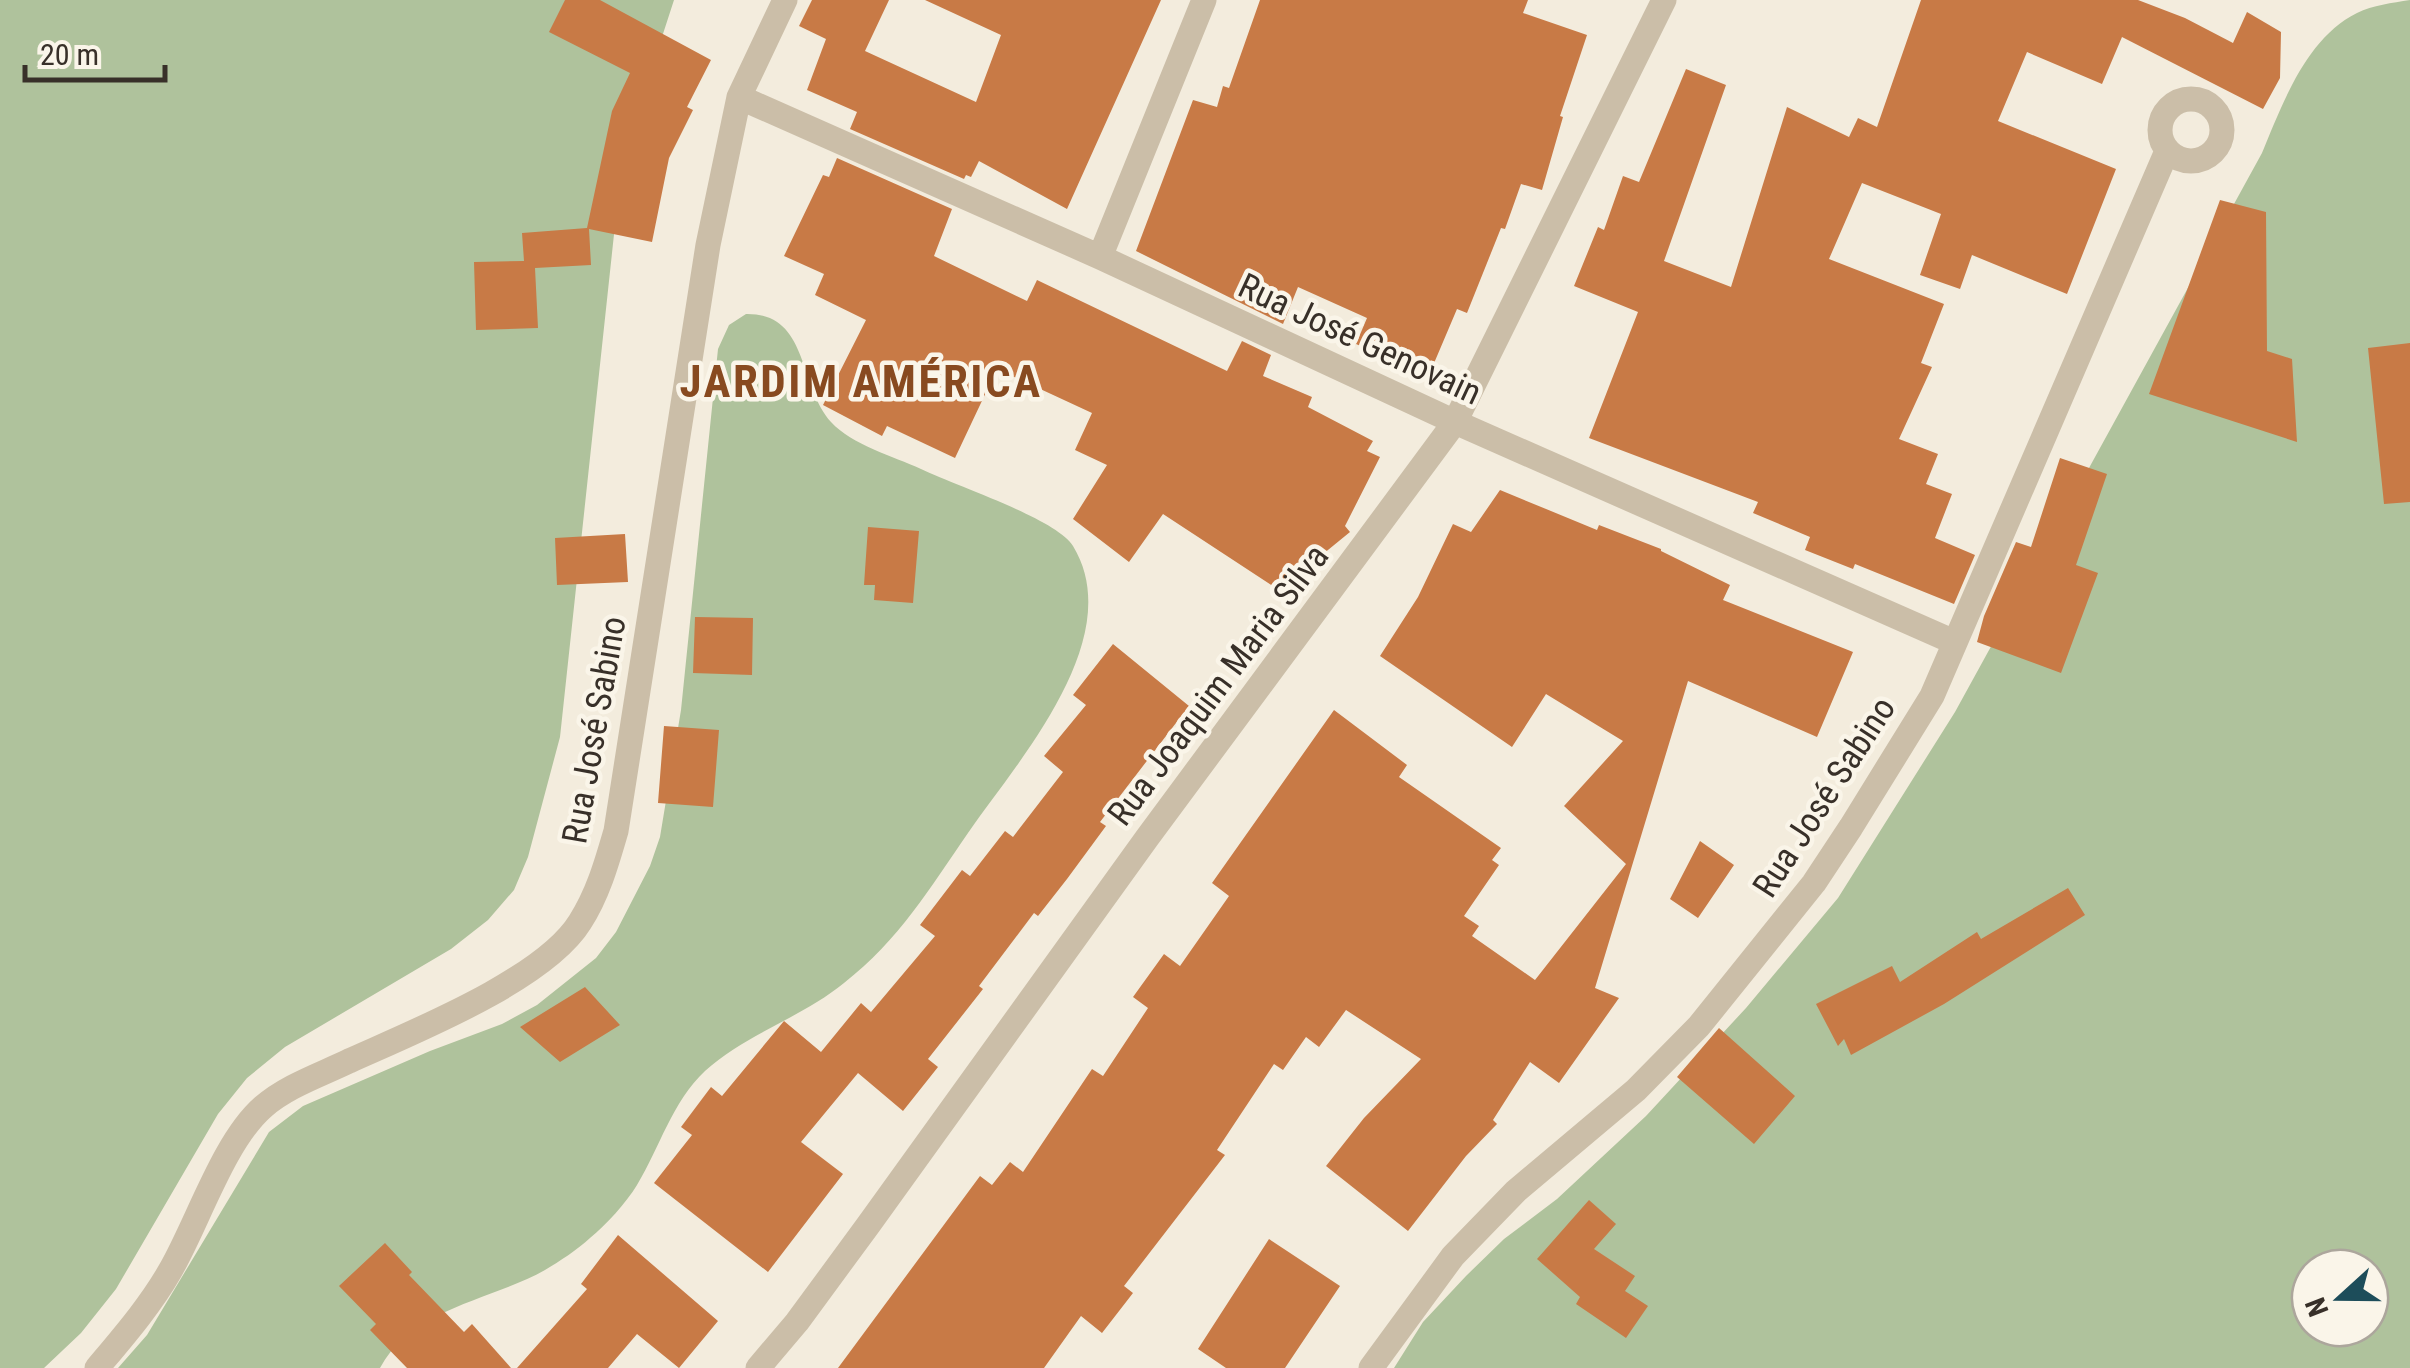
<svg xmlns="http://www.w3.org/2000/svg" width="2410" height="1368" font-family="'Roboto Condensed',sans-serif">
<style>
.green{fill:#afc29c;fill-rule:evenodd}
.building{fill:#c87a46}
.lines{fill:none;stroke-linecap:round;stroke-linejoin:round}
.street{stroke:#cbbea8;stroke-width:25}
.labels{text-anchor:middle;stroke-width:9;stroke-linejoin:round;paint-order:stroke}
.street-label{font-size:35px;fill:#383029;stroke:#faf5e9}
.district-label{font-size:45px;font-weight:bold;letter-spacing:2.5px;fill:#884a20;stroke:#faf5e9}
</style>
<rect width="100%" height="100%" fill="#f3ecdd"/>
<path class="green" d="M0,0H674L622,160L560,737L528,857L514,890L488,920L451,949L285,1047L247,1078L218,1114L116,1289L81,1333L44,1368H0Z
M2410,0V1368H1394L1423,1322L1466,1276L1504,1239L1557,1199L1646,1116L1746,1008L1838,898L1955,712L2262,153C2282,105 2306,38 2357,13C2373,5 2392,3 2410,0ZM2310,1268H2370V1328H2310Z
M746,314C809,313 798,385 831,422C852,445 893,456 921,469C954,485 1057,519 1073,546C1129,638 1017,762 968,833C930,888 899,940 844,983C801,1018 746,1034 705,1071C672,1102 660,1147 637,1185C626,1203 606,1225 590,1238C577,1250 560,1261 545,1270C492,1300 412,1308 380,1368H118L147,1335L269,1132L303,1106L430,1051L502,1024L537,1005L596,958L616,932L650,866L660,837L681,710L718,349L729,325Z"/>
<path class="building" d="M565,0H600L711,60L687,107L693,110L669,158L652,242L589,229L591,265L535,268L538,328L476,330L474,262L524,261L522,233L587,228L612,111L630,73L549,32Z
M812,0H889L865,51L976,102L1001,35L925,0H1161L1067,209L979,161L971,177L966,175L964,179L850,129L857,112L807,90L826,39L799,26Z
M1260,0H1528L1523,13L1587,35L1560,116L1563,117L1542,190L1521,184L1505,229L1501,228L1467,313L1457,309L1429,375L1356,344L1367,318L1298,287L1283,324L1136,251L1193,100L1217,107L1223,86L1229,88Z
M1921,0H2138L2185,18L2233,43L2247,12L2281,32L2280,78L2263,109L2122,37L2102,84L2027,52L1998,121L2116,169L2067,294L1972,255L1960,289L1920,275L1941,214L1862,183L1829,259L1944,304L1921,363L1932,367L1899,439L1938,454L1926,484L1952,494L1935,538L1975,555L1954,604L1855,564L1853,569L1805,550L1810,537L1753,513L1758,502L1589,438L1638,312L1574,286L1598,227L1604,230L1623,176L1639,182L1686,69L1726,85L1664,261L1731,287L1787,107L1849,137L1858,118L1877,127Z
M837,158L952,209L934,256L1027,301L1037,280L1227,371L1242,341L1271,355L1263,376L1312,397L1308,407L1373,441L1367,451L1380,457L1345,526L1350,532L1279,590L1163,514L1129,562L1073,519L1107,465L1075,450L1092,413L997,369L955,458L887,426L882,436L823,405L866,320L815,295L824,274L784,256L823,175L829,177Z
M2220,200L2266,212L2267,351L2292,359L2297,442L2149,394Z
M2410,343V502L2384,504L2368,348Z
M2060,458L2107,474L2076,565L2098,573L2061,673L1977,642L1984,616L2016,542L2031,547Z
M1500,490L1597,530L1599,525L1661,549V551L1730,585L1723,600L1853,652L1817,737L1688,681L1595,988L1619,998L1559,1083L1530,1062L1493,1120L1497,1124L1466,1156L1408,1231L1326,1166L1364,1118L1421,1059L1346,1010L1319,1047L1306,1037L1283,1070L1274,1064L1217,1150L1225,1155L1124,1286L1133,1293L1102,1333L1081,1316L1044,1368H838L980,1176L992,1185L1010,1162L1023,1172L1092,1069L1103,1076L1148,1008L1133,997L1164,954L1180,966L1229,896L1212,883L1334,710L1407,765L1399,777L1501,848L1492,860L1499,865L1464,916L1479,926L1472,936L1535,980L1626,864L1564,806L1623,741L1546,694L1512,747L1380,656L1418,597L1453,524L1471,532Z
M868,527L919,531L913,603L874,600L875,585H864Z
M625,534L628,582L557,585L555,538Z
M695,617L753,618L752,675L693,673Z
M1113,644L1189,706L1100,822L1106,826L1067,879L1038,916L1034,913L979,986L983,989L928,1059L938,1067L903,1111L858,1073L801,1142L843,1174L768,1272L654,1183L692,1135L681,1127L711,1087L722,1096L784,1021L821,1052L861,1003L871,1012L935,936L920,925L962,870L970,876L1005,831L1013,837L1063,772L1044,756L1086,705L1073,695Z
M664,726L719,730L713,807L658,803Z
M1700,841L1734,865L1698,918L1670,899Z
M2068,888L2085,915L1944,1004L1851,1055L1844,1039L1838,1046L1816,1004L1892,966L1900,982L1977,932L1981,939Z
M585,987L620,1025L560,1062L520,1027Z
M1719,1028L1795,1096L1754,1144L1677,1077Z
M1589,1200L1616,1224L1594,1249L1635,1276L1625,1291L1648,1306L1626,1338L1576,1304L1580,1297L1537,1259Z
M618,1235L718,1321L679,1368L637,1334L608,1368H517L587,1289L581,1284Z
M1269,1239L1340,1286L1285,1368H1226L1198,1349Z
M385,1243L412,1272L409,1275L464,1332L472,1324L511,1368H407L370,1330L376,1324L339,1286Z"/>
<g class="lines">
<path class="street" d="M739,97L1100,257L1455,422L1954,642
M2160 130a31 31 0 1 1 62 0a31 31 0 1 1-62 0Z
M1100,257L1204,0
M97,1368C123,1337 150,1306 170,1271C197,1225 223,1142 263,1107C287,1086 320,1075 349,1061C413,1032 544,980 580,922C598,894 607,862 616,831L708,245L739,97L785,0
M758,1368L797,1322L869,1224L1147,838L1455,422L1664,0
M1371,1368L1453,1256L1516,1191L1636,1090L1699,1026L1814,883L1851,827L1932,696L2167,151"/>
</g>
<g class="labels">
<g class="street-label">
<text transform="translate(1360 339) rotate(25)" y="12">Rua José Genovain</text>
<text transform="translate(1218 685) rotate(-53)" y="12">Rua Joaquim Maria Silva</text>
<text transform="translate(594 730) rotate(-80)" y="12">Rua José Sabino</text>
<text transform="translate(1824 797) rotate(-57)" y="12">Rua José Sabino</text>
</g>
<g class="district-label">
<text x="861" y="397">JARDIM AMÉRICA</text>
</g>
</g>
<g transform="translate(2340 1298) rotate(249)"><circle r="48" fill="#faf5e9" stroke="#aca69c" stroke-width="2.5"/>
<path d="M0-8L18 38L0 25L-18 38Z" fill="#1d4d5a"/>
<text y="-15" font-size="28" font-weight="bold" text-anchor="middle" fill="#383029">N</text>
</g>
<path d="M25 65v15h140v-15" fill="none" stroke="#383029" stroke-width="5"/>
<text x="40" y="65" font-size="30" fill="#383029" stroke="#faf5e9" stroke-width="8" paint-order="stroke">20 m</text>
</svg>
